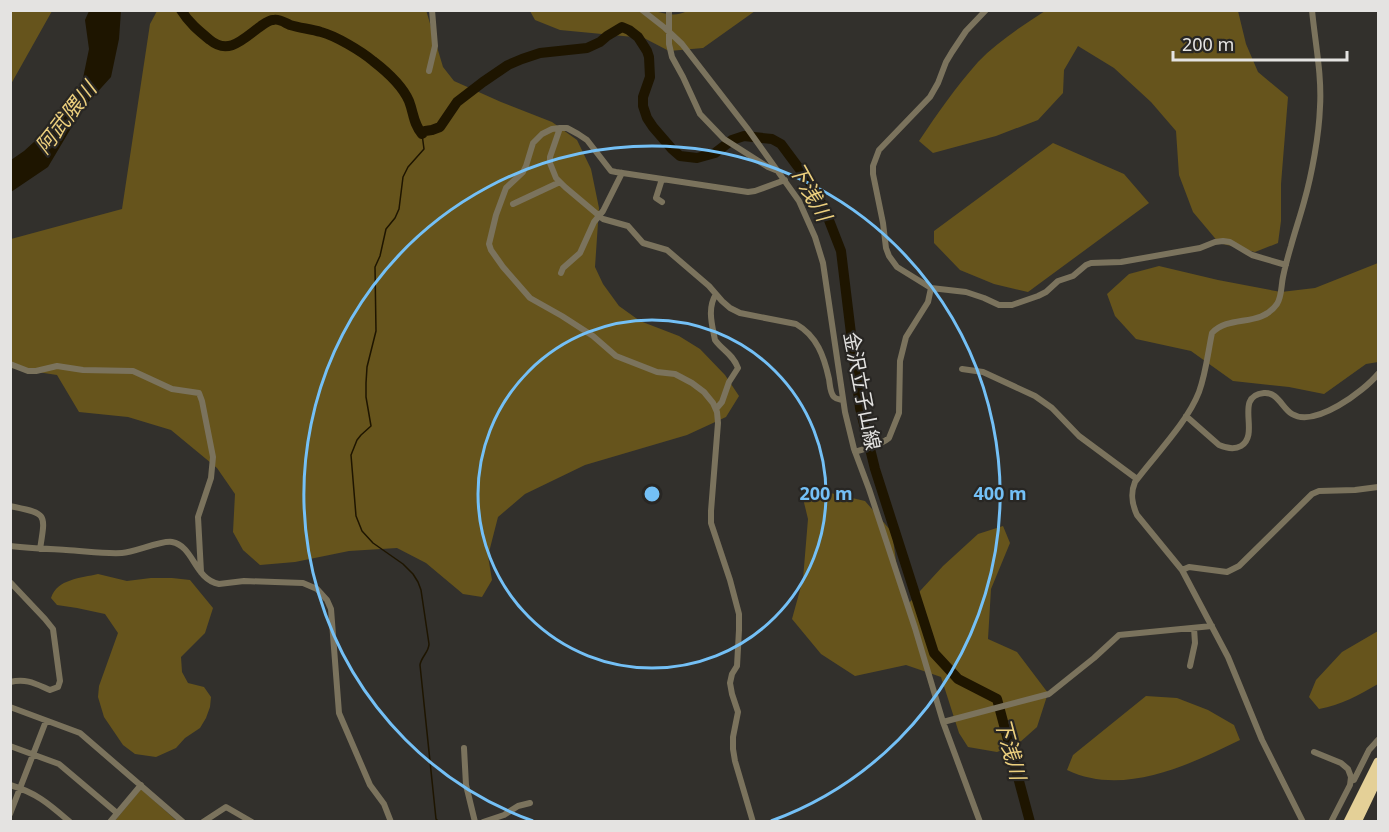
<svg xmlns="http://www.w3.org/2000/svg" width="1389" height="832" font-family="'Noto Sans','Noto Sans JP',sans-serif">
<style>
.green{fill:#66541c}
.water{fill:#1e1500}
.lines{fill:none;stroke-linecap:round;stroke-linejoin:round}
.stream{stroke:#1e1500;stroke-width:1.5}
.river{stroke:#1e1500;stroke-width:10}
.minor{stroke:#7b735d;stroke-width:6}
.highway{stroke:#e4d097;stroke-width:9}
.ring{fill:none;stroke:#74c0f6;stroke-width:3}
.labels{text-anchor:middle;stroke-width:4.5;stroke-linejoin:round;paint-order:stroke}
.street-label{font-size:20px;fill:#e4e3e1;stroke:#282623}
.water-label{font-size:21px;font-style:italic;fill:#eccf7d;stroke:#282623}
.centre{fill:#74c0f6;stroke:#282623;stroke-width:3}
.ring-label{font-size:18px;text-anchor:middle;font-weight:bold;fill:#74c0f6;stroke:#282623;stroke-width:4.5;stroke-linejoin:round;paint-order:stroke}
</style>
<rect width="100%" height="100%" fill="#32302c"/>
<path class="green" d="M11,10L52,11L11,84L10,11Z
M426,10L443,67L454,81L501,102L552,122L577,140L591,169L599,208L595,267L603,284L619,306L640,321L679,336L700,349L725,375L739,396L726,417L687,435L585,465L525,494L498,517L488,556L492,580L482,597L463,594L426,563L397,548L349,551L295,562L260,565L243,550L233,532L235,494L217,468L171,430L128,417L79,412L57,375L11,368V239L122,209L150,24L157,11Z
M652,10C663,14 677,17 687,11H755L703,48L669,51L644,38L560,30L535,20L530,11Z
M1045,11H1238L1246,44L1258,72L1288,97L1281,184V221L1278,243L1255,252L1219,243L1193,212L1179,175L1176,131L1151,102L1114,68L1078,46L1064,70L1063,93L1038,120L996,136L933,153L919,141C937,114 956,87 978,62C997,42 1022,26 1045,11Z
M1053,143L1124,174L1149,203L1028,292L994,284L960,270L934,243V231Z
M1378,263V362L1366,364L1324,394L1289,387L1233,381L1191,351L1136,339L1115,316L1107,294L1129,274L1159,266L1218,280L1281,292L1315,288Z
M800,486L865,501L892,532L899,583L909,603L943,566L978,534L1003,526L1010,543L991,589L988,639L1017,652L1048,693L1037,727L1019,743L997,752L968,747L959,733L941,677L906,665L855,676L821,654L792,619L803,579L808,519Z
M98,574L127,581L151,578H172L190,580L213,608L205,633L181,657L182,672L188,683L204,687L211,697L210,707L206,718L200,728L185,738L176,748L156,757L135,754L123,745L104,717L98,697L99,686L118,633L105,614L77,608L57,605L51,598C57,579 81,578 98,574Z
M1378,631V684C1359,695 1341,705 1319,709L1309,697L1316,680L1342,652Z
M1146,696L1177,698L1208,710L1234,725L1240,740C1189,765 1123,797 1067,770L1073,755Z
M141,789L178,822H114Z"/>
<path class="water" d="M89,11H121L119,39L111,77L83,108L48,167L11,192V160L24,151L55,123L82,83L89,49L85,20Z"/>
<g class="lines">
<path class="stream" d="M422,134L424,149L408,167L403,177L399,209L395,218L386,229L380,256L375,267L376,331L367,367L366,383V397L371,426L361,435L357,440L351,455L356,516L362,531L373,543L403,564L413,574L418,582L421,590L429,644C429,652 421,657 420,665L436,819L439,822"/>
<path class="river" d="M181,10C189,23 199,31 210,40C229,56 244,38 261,26C264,24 269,20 273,20C279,18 285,23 290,25C300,28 311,29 321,32C336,36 361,51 373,61C386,71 402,85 409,101C414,114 413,123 422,134L425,131L432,130L440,127L457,102L483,82L508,65L522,59L540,53L587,48L600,42L607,36L622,27L629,30L638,37L647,51L649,57L650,77L643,97V106L647,118L653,127L672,149L680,156L697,158L715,153L732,140L744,136L772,139L781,144L810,183L825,210L841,251L860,408L875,469L934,653L958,679L997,699L1030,822"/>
<path class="minor" d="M642,10L665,28L682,44L747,128L799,201L815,237L823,263L845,412L854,449L869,489L915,628L943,722L980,822
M669,10V44L672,57L683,77L700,114L724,139L768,167L778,171
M986,10L966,31L952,52L946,62L938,83L930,97L879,150L873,166V174L883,223L886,248L889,256L897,267L931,288L966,292L984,298L999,305H1012L1038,296L1046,292L1058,281L1073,276L1086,265L1091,263L1121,262L1200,248L1215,242L1223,241L1230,242L1252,255L1286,265
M429,71L435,46L432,10
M560,128L550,157V163L556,178L565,187L603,219L628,226L643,243L667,250L709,286L722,301L730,308L740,313L796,324C817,336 824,356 829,379C830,385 830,393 834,397C837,400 840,399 843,400
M662,179L656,198L662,202
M513,204L560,182
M561,273L563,268L580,253L594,222L603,211L622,173
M10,364L28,371H36L57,366L83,370L133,371L172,389L199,393L202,401L213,457L211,478L198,517L201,572
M962,369L983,372L1035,396L1052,408L1079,436L1137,479
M716,409L722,402L729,382L738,368C732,353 723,351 715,340C712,325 707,308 716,294
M1186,416L1219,445C1226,448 1234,450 1241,446C1261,434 1233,396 1264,393C1278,392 1282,408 1292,414C1315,428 1364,391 1378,374
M855,452C866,448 880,446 889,438L899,413L900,361L906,337L928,302L931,288
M10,506C47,514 46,512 40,549
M10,546C29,548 48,549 66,550C85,551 104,554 122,553C135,552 162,540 172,542C194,546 194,579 219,584L244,581L303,583L317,589L327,600L331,609L339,713L370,785L384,804L391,822
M1182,570L1189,567L1227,572L1239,566L1312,494L1319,491L1355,490L1378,487
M10,582L45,619L53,629L60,681L58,687L50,690C36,684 27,678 10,682
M1190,666L1195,643L1194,628
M10,707L80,733L183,822
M943,722L1049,694L1094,658L1119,635L1212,626
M10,746L59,764L117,813
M464,748L466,785L475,822
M1314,752L1341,763L1348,769L1351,777L1350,785L1331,822
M1351,781L1354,780L1369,750L1378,740
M10,785C37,793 49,804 70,822
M10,814L46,721
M110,822L141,785
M203,822L226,807L252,822
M483,822L504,815L518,806L530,803
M753,822L735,761L733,749V737L738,712L732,694L730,683L732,674L737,666L739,630V614L730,580L711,523V511L718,423L717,412L713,403L704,392L692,383L675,374L657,372L616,356L593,336L562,316L530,298L503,267L491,250L489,244L496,215L506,188L523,172L526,166L533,143L542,134L552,129L560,128H567L578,134L587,140L611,171L616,172L748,192L755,191L785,180
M1303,822L1262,740L1228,657L1182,570L1137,515C1132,504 1130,494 1135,482C1155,455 1187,423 1199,392C1206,373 1208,352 1212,333C1230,314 1260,328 1277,304C1282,296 1281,286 1283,277C1285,267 1288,256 1291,246C1295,231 1300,217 1304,202C1312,174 1319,135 1320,107C1322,75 1315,42 1312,10"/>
<path class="highway" d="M1348,822L1378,762
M1357,822L1378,778"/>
</g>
<g class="ring">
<circle cx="652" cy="494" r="174"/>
<path d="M533 821A348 348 0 1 1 771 821"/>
</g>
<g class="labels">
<g class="street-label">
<text transform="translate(862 391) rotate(79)" y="7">金沢立子山線</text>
</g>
<g class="water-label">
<text transform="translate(66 118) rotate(-52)" y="7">阿武隈川</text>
<text transform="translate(810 192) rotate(61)" y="7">下浅川</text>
<text transform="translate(1010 749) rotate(75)" y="7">下浅川</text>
</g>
</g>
<circle cx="652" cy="494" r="9" class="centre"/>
<g class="ring-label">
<text x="826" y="500">200 m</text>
<text x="1000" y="500">400 m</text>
</g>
<rect width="1389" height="832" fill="none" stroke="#e4e3e1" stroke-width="24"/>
<path d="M1173 51v9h174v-9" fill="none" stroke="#e4e3e1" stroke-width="3"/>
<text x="1182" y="51" font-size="18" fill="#e4e3e1" stroke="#282623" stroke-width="4.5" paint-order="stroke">200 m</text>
</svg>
